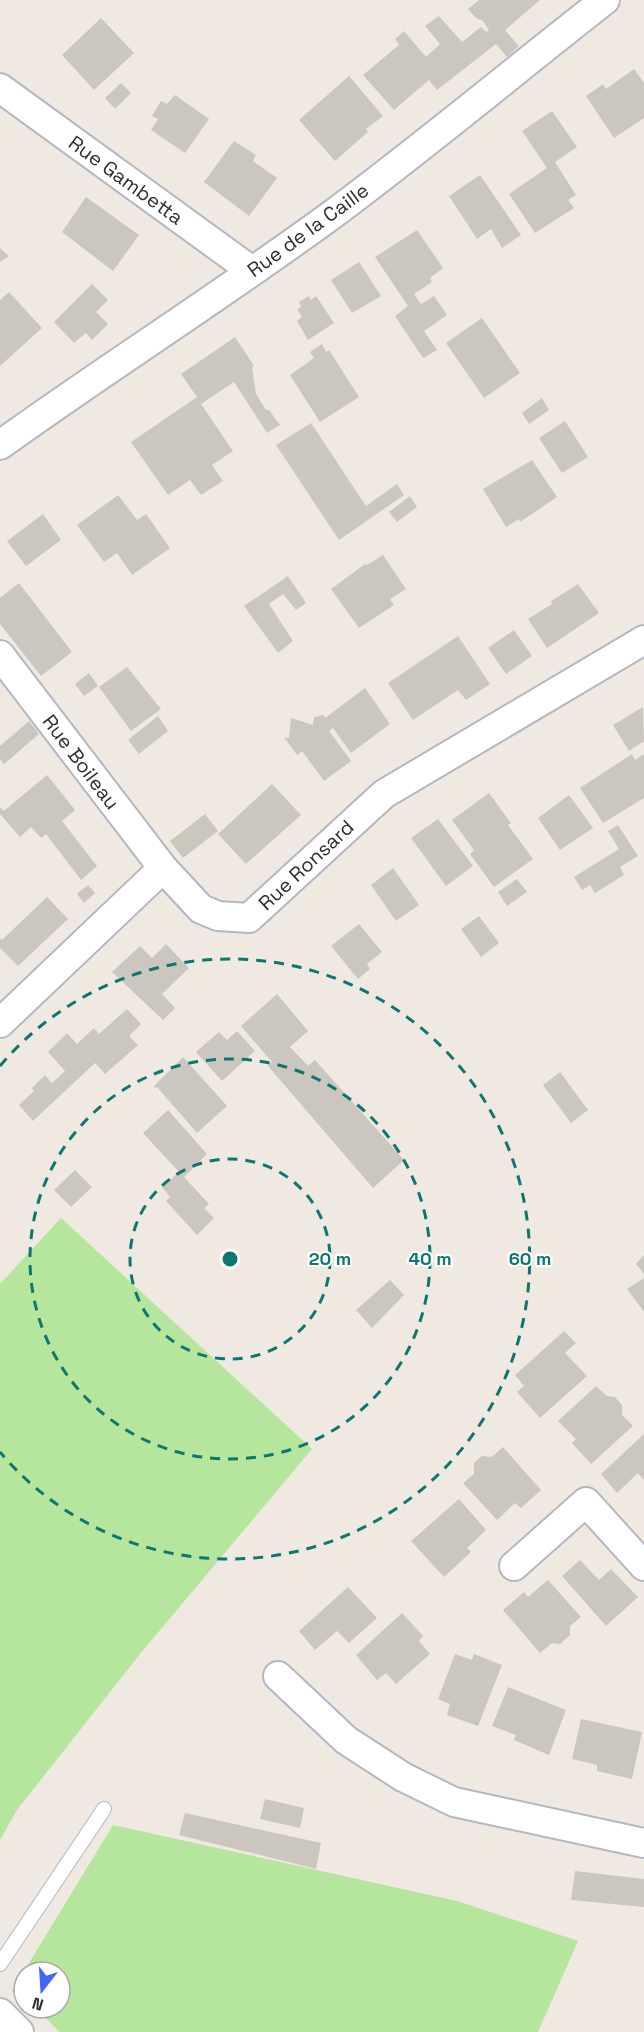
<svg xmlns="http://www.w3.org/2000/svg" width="644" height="2032" font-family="'Space Grotesk',sans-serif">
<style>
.green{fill:#b6e59e}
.building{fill:#cbc7bf}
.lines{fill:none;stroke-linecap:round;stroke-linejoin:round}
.service-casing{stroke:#b4b7c1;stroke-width:16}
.minor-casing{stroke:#b4b7c1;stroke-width:32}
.service{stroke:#fff;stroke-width:14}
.minor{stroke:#fff;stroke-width:28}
.ring{fill:none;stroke:#0f766e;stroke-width:3;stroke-dasharray:10 8}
.labels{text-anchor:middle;stroke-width:4.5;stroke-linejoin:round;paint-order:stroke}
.street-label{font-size:20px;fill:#2e2e2e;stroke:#fff}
.centre{fill:#0f766e;stroke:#fff;stroke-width:3}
.ring-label{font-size:18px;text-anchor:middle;font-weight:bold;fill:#0f766e;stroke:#fff;stroke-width:4.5;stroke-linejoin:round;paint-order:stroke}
</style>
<rect width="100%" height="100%" fill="#efe9e1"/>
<path class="green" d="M61,1218L312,1449L140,1654L17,1810L0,1840V1284Z
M113,1825L457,1901L578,1941L538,2032H59L37,2008H60V1972H24V2004L18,2002L12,1991Z"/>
<path class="building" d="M479,0H540L505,30L519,46L507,57L496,44L437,90L429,80L394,110L363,75L399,45L395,39L404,31L426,57L440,44L425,26L439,16L462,42L481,27L486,32L489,30L482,20L477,19L468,9Z
M101,18L134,53L94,90L62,55Z
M634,69L644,83V118L614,138L586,96L603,84L606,89Z
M349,76L383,116L366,129L368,132L335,161L299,120Z
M121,83L131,93L115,109L105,98Z
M175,95L209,119L185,153L151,130L158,119L152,116L161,101L167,104Z
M552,111L577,147L555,162L576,195L568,200L574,208L535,233L509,194L547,168L522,131Z
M234,141L256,155L253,161L277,178L249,216L204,182Z
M480,175L521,235L502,248L491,229L477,239L449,196Z
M86,197L139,235L113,271L62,232Z
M417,230L443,268L430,278L432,282L414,294L421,304L434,296L447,315L424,331L437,350L423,358L395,316L408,306L375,257Z
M0,248L9,256L0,262Z
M359,262L381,296L352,313L331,280Z
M92,284L108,300L96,312L108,324L92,340L86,333L74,343L54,322Z
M9,292L42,328L0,366V300Z
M309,296L311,300L316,296L334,323L308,340L297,321L302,317L297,309L301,307L299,302Z
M482,318L520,373L484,398L446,343Z
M235,337L254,366L252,367L256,394L266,410H269L280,425L267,433L234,382L201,404L233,451L212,465L223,481L201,495L190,480L168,495L131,442L197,397L181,374Z
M322,344L326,352L329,350L359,397L320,422L290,375L314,358L310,352Z
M542,398L549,410L529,424L522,413Z
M565,421L588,457L562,473L539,438Z
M311,423L366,506L397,484L404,495L339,540L276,445Z
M532,460L557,497L520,522L519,519L506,527L483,489Z
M118,495L137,520L146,514L170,548L132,575L117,553L104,562L77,525Z
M410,496L417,507L397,522L389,512Z
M43,514L61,540L26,566L7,541Z
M383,555L406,589L390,599L394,605L359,628L331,589L365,564L367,565Z
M288,576L306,603L296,610L283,594L269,604L293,641L278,653L244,606Z
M19,583L72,652L41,676L0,624V598Z
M578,584L599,613L547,648L528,619L552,604L551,601Z
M514,630L532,656L506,674L488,648Z
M458,636L490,684L466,700L458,690L413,720L388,683Z
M127,667L161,709L131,731L99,687Z
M89,673L98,686L84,696L75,684Z
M365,688L390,724L351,753L333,728L329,731L351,761L324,781L302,751L297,755L284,737L289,738L291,718L313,725L314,717L324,715L325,718Z
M643,707L644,741L629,751L613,725Z
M158,716L168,731L139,754L128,740Z
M29,721L39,734L4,764L0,759V746Z
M632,754L635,760L644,754V798L603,823L580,788Z
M47,775L75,810L62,821L97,866L81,880L46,834L41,838L31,827L20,837L0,814V807L4,811Z
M272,784L301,815L246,864L218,834Z
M489,793L511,823L508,825L533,859L494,887L470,854L474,850L452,820Z
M569,795L593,828L560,850L538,818Z
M205,814L218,831L183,858L170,841Z
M438,819L473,866L446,886L411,838Z
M618,825L638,856L620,867L624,875L595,893L590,885L582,890L574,877L619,849L608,831Z
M393,868L419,905L396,921L371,885Z
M517,879L527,892L507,906L498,892Z
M88,885L95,893L84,903L77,894Z
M47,897L68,919L18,966L0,948V938L2,940Z
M479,916L499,943L481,957L461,929Z
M359,924L382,952L367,964L370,969L358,979L331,946Z
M166,944L189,968L162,994L175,1008L163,1020L112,972L140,946L152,958Z
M277,994L308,1031L290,1047L308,1066L315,1060L404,1160L373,1188L268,1066L272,1062L241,1026Z
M127,1009L141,1024L129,1036L138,1045L105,1074L95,1063L33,1121L19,1105L34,1091L32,1088L45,1075L52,1083L65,1071L48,1052L67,1033L77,1044L94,1028L99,1034Z
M237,1031L255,1051L222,1081L196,1052L219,1032L227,1040Z
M183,1057L227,1106L197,1133L157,1087L155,1088L154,1086Z
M560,1072L588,1110L571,1123L543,1085Z
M168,1110L207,1154L184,1177L209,1204L204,1208L214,1218L197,1235L166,1201L170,1197L162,1187L179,1172L143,1133Z
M75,1170L92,1187L71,1207L54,1190Z
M644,1255V1274L636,1264Z
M644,1278V1312L627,1289Z
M390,1280L404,1295L372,1328L356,1310Z
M564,1331L576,1343L565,1353L587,1376L540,1418L517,1392L524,1386L515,1375Z
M596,1386L607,1396L615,1397L622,1405V1415L633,1426L591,1464L572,1443L576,1439L558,1421Z
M644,1434V1480L638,1473L617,1493L601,1474Z
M503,1447L541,1490L521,1508L515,1503L497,1520L463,1483L474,1474V1463L482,1456L492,1457Z
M459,1499L486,1530L467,1548L471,1552L444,1577L411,1541Z
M580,1560L599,1580L611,1569L638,1597L606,1626L562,1576Z
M548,1580L581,1617L570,1626V1635L560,1644L552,1643L540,1653L503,1610L524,1592L528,1597Z
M348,1587L377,1618L349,1643L337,1631L315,1650L299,1631Z
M402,1613L423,1636L419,1641L430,1654L396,1684L386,1673L377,1680L356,1655Z
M455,1654L472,1660L474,1654L502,1665L478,1726L447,1715L450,1704L438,1699Z
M508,1687L566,1710L549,1755L514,1740L516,1735L492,1726Z
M581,1719L642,1732L632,1779L597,1771V1765L572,1759Z
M265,1799L304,1808L300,1828L260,1819Z
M185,1813L321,1843L316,1869L179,1835Z
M575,1871L644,1879V1907L571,1900Z"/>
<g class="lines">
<g class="service-casing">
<path id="service" d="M0,1964L104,1809"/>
</g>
<g class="minor-casing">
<path id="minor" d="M0,88L252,271
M0,445C110,366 224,294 333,214C426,145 514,71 605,0
M0,655L163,868L201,909L218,916L249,918L384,794L644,640
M0,1023L163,868
M514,1566L586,1502L644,1566
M278,1676L346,1740L403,1777L454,1802L644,1843
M0,2013L19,2032"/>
</g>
<use href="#service" class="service"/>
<use href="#minor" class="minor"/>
</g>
<g class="ring">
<circle cx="230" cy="1259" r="100"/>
<circle cx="230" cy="1259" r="200"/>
<path d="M0 1066A300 300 0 1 1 0 1452"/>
</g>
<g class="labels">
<g class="street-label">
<text transform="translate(126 180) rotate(36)" y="7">Rue Gambetta</text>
<text transform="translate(308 230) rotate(-36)" y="7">Rue de la Caille</text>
<text transform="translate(81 762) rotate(53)" y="7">Rue Boileau</text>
<text transform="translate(306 865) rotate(-43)" y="7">Rue Ronsard</text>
</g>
</g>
<circle cx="230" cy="1259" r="9" class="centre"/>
<g class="ring-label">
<text x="330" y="1265">20 m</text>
<text x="430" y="1265">40 m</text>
<text x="530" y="1265">60 m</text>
</g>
<g transform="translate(42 1990) rotate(197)"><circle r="28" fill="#ffffff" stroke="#ababab" stroke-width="1.5"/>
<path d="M0-4.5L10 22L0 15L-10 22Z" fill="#4264fb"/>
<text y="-9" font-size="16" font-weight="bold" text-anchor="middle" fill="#2e2e2e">N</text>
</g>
</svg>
